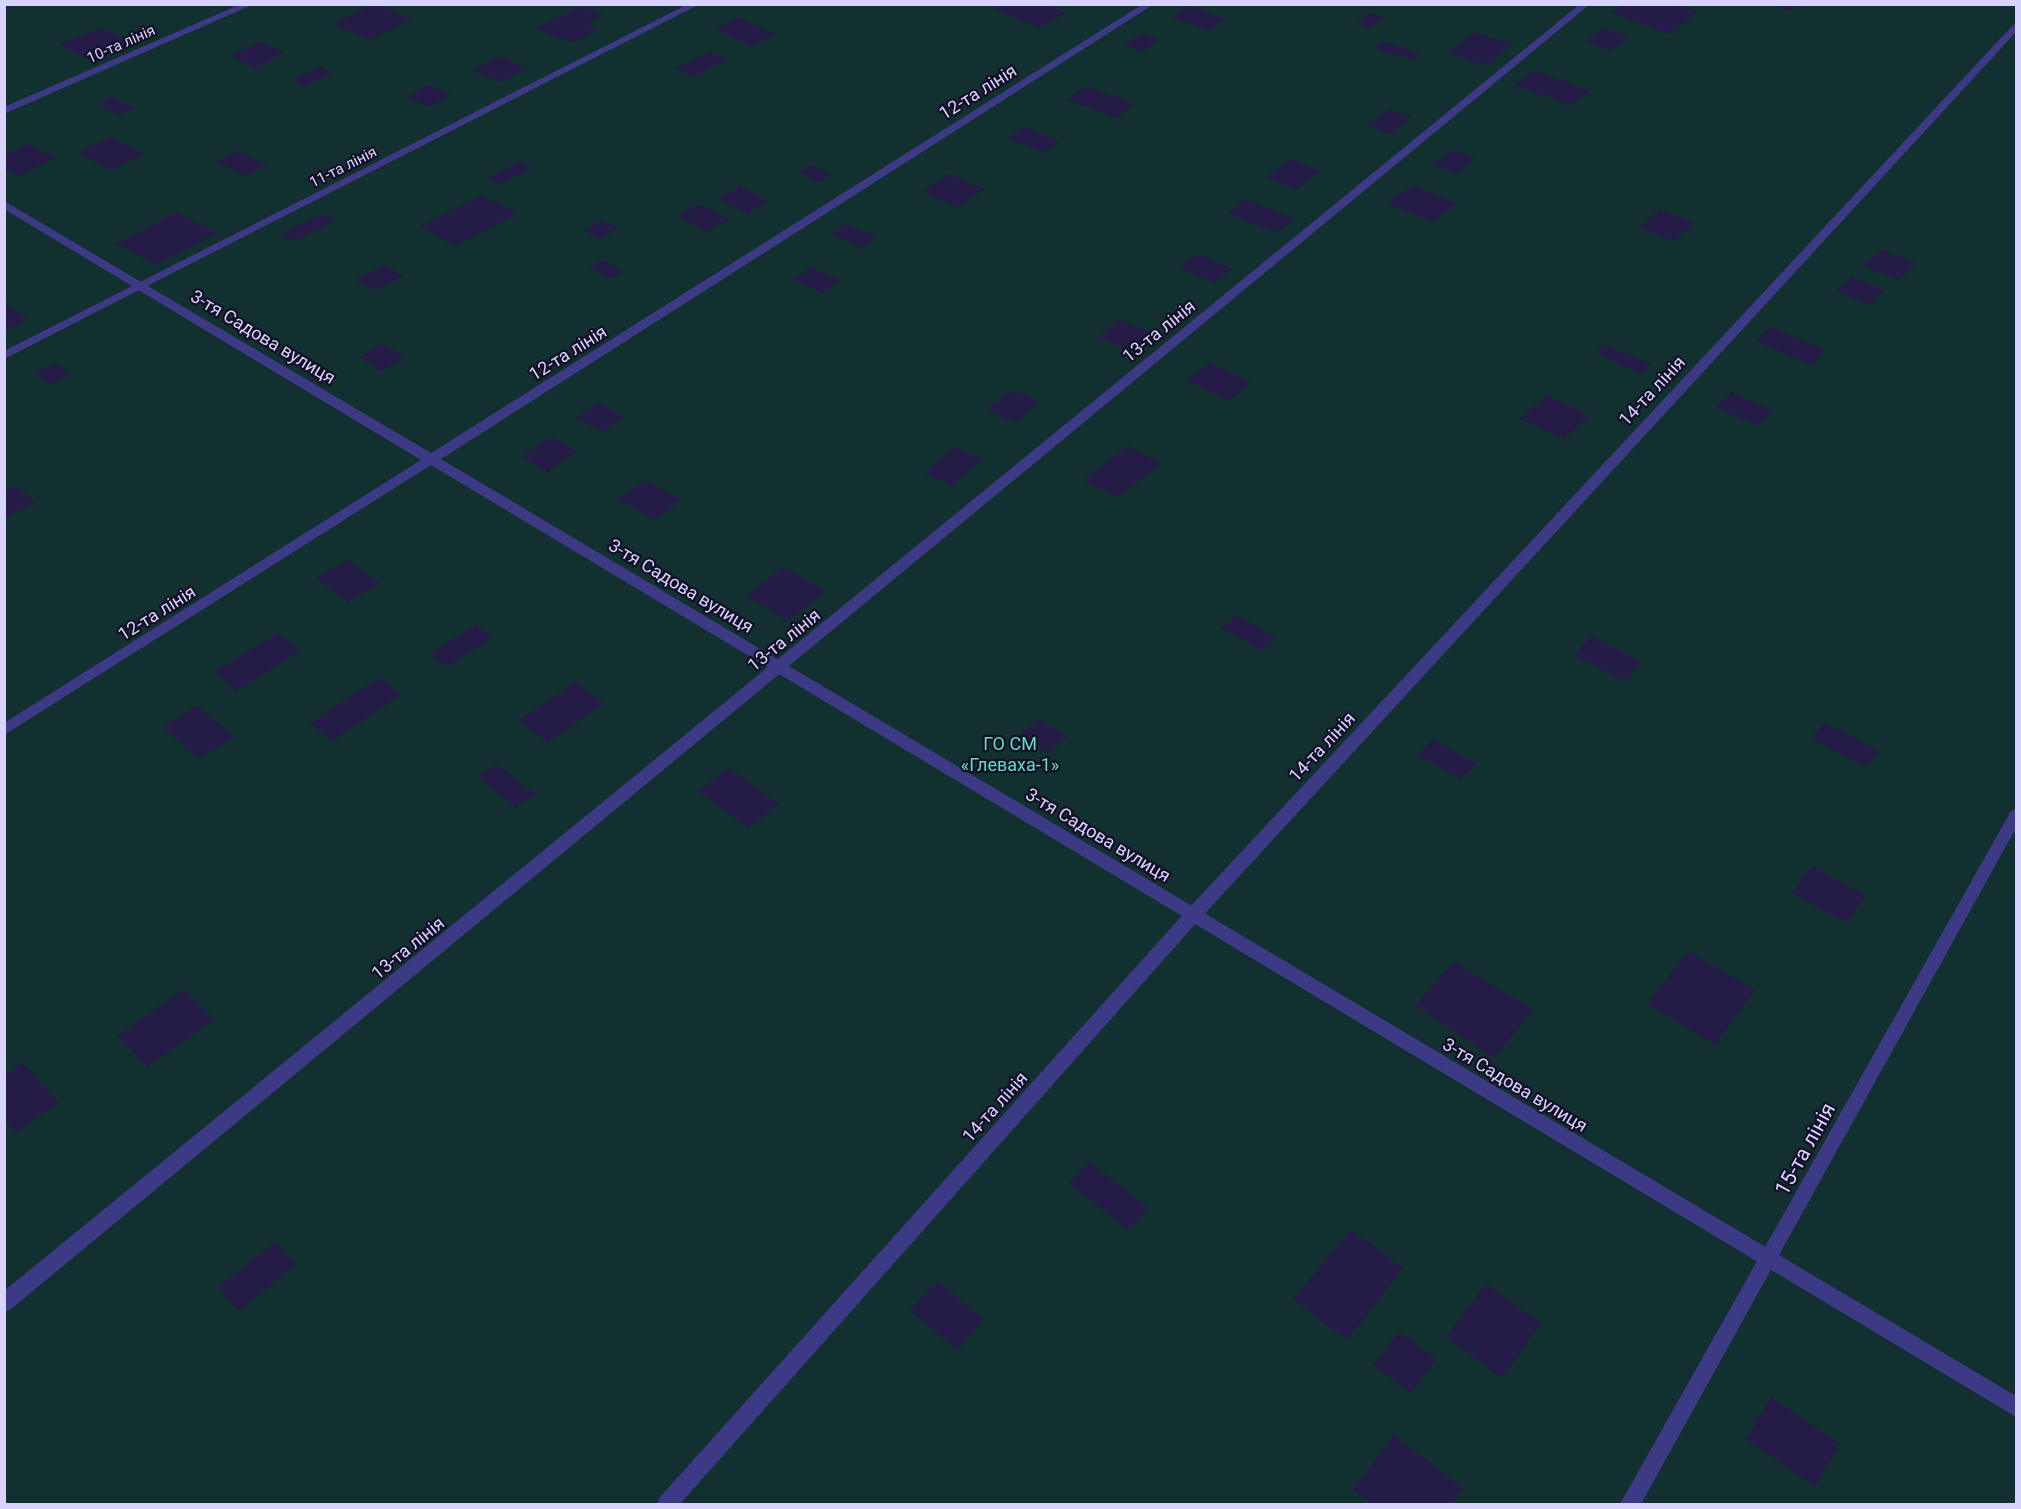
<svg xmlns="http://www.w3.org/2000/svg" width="2021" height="1509" font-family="Roboto,sans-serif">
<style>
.green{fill:#12302f}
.building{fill:#241b47}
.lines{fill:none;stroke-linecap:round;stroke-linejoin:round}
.service{fill:#3d3a85;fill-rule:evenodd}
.minor{fill:#3d3a85;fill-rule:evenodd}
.labels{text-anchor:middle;stroke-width:4.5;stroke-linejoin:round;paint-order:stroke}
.far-street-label{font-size:15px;fill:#d9d4ff;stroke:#130f26}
.street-label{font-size:18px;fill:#d9d4ff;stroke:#130f26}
.park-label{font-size:18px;fill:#5fe0c0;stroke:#130f26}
.near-street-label{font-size:21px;fill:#d9d4ff;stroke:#130f26}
</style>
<rect width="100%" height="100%" fill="#130f26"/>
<path class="green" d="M5,5H2016V1504H5Z"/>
<path class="building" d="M374,4L412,19L369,40L333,24Z
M1623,4H1677L1698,12L1670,34L1611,13Z
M1770,4H1797L1789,11Z
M1001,5H1044L1066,13L1039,28L993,9Z
M1189,6L1226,19L1209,31L1172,18Z
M581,7L603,15L586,24L598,30L572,43L534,28Z
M1371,12L1385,17L1370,28L1356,23Z
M738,17L775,34L751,46L715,29Z
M101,27L135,44L93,62L59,45Z
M1604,28L1629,37L1611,51L1585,41Z
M1474,32L1512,44L1487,66L1448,53Z
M1143,33L1160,39L1142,52L1124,46Z
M1383,41L1421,54L1413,60L1374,48Z
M260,42L285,53L255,68L230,56Z
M710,52L727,60L693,77L676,69Z
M500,56L527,68L500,82L473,70Z
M319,67L332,73L305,87L291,80Z
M1534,70L1590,91L1570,105L1514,85Z
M428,85L451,95L429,107L406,97Z
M1086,86L1135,104L1116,118L1067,100Z
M113,97L134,108L118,115L97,104Z
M1389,109L1412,116L1391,134L1367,126Z
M1024,127L1060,141L1044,153L1007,138Z
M111,137L145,154L111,170L78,153Z
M28,144L55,158L18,176L4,168V155Z
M1453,150L1476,159L1456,174L1433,164Z
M238,151L267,165L245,176L216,161Z
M1290,159L1321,171L1297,189L1266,178Z
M519,161L532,168L500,184L488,177Z
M811,165L832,175L819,183L798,172Z
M948,174L984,189L958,207L921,192Z
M1413,185L1458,203L1432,222L1387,203Z
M740,186L769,201L747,214L718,199Z
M482,195L517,214L454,246L420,226Z
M1245,199L1294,218L1277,233L1227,213Z
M700,204L729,219L706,232L677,216Z
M1660,209L1695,223L1674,241L1638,227Z
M177,212L217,233L156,265L116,243Z
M323,214L335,221L293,242L281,234Z
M602,220L618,229L599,239L584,230Z
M846,224L877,237L861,248L830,234Z
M1881,250L1916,263L1899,280L1863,266Z
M1197,254L1232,269L1215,283L1179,268Z
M603,260L624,272L611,279L589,267Z
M385,265L403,276L374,291L356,280Z
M811,267L841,280L822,293L793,280Z
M1851,277L1884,290L1870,305L1836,291Z
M6,303L28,319L4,330V304Z
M1119,320L1151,333L1130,351L1098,337Z
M1770,327L1826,350L1812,365L1756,341Z
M384,344L405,358L381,371L359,357Z
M1605,344L1651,364L1642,374L1595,353Z
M1210,362L1251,383L1228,401L1186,380Z
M56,363L72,374L50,385L35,373Z
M1012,390L1040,402L1015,423L987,410Z
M1731,392L1773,410L1759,426L1716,407Z
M1547,395L1590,415L1564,439L1520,419Z
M598,403L624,417L603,432L576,418Z
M551,437L577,451L548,472L522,457Z
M1128,446L1161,464L1117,498L1083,480Z
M955,447L982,460L951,486L924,473Z
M645,480L681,500L654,520L618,499Z
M16,486L36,502L4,518V492Z
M348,560L379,583L348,602L316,578Z
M783,567L826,591L789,621L746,596Z
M1236,615L1276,638L1262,651L1221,628Z
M476,625L493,637L446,667L430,654Z
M278,633L301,651L236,691L214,672Z
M1592,636L1642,662L1625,681L1574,655Z
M379,678L401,695L332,741L310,723Z
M575,682L604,703L548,743L519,721Z
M197,706L234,737L199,759L163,727Z
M1039,719L1067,737L1047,754L1019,736Z
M1824,723L1879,751L1866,767L1811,739Z
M1433,739L1476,764L1460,779L1418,755Z
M496,764L535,794L516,808L478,777Z
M729,768L779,804L748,828L698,791Z
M1812,866L1866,896L1846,923L1792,893Z
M1688,951L1755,990L1715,1045L1647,1004Z
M1454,961L1533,1010L1494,1058L1415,1006Z
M183,989L214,1019L148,1067L118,1036Z
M23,1063L59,1103L16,1133L4,1120V1076Z
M1089,1162L1149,1208L1128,1230L1069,1183Z
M1351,1230L1403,1268L1347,1340L1293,1299Z
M275,1242L296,1264L239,1311L218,1288Z
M937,1281L984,1320L957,1350L910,1310Z
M1486,1284L1541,1323L1502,1378L1446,1337Z
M1399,1332L1437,1359L1411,1393L1373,1365Z
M1771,1397L1840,1444L1815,1487L1746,1439Z
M1394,1435L1462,1488L1451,1504H1371L1353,1490Z"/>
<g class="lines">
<path class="service" d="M241,4H254L4,114V107Z
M688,4H700L4,359V351Z
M1580,4H1590L11,1309L4,1312V1291Z
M2016,24V32L1199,920L680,1504H657L660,1497L1187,910L2013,25Z
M2016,809V828L1641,1504H1620L2011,811Z"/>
<path class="minor" d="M1143,4H1154L441,459L2016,1396V1417L431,465L4,735V723L421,460L4,209V201L431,453Z"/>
</g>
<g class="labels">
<g class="far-street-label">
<text transform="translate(121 44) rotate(-24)" y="5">10-та лінія</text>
<text transform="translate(343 167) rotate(-27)" y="5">11-та лінія</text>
</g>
<g class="street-label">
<text transform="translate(978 92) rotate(-32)" y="6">12-та лінія</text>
<text transform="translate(1159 331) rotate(-39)" y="6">13-та лінія</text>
<text transform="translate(263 337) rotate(31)" y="6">3-тя Садова вулиця</text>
<text transform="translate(568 353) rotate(-32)" y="6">12-та лінія</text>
<text transform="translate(1652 391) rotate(-47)" y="6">14-та лінія</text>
<text transform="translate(681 586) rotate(31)" y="6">3-тя Садова вулиця</text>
<text transform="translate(157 613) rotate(-32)" y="6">12-та лінія</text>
<text transform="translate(784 640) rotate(-39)" y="6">13-та лінія</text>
<text transform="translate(1322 747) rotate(-47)" y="6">14-та лінія</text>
<text transform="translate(1098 835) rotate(31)" y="6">3-тя Садова вулиця</text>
<text transform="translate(408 948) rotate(-39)" y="6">13-та лінія</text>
<text transform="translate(1515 1085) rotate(31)" y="6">3-тя Садова вулиця</text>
<text transform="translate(995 1107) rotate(-48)" y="6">14-та лінія</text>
</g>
<g class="park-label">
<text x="1010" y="750">ГО СМ<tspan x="1010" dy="21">«Глеваха-1»</tspan></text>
</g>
<g class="near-street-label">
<text transform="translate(1805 1149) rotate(-61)" y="7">15-та лінія</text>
</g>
</g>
<rect width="2021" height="1509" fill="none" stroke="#d9d4ff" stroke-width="12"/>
</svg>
